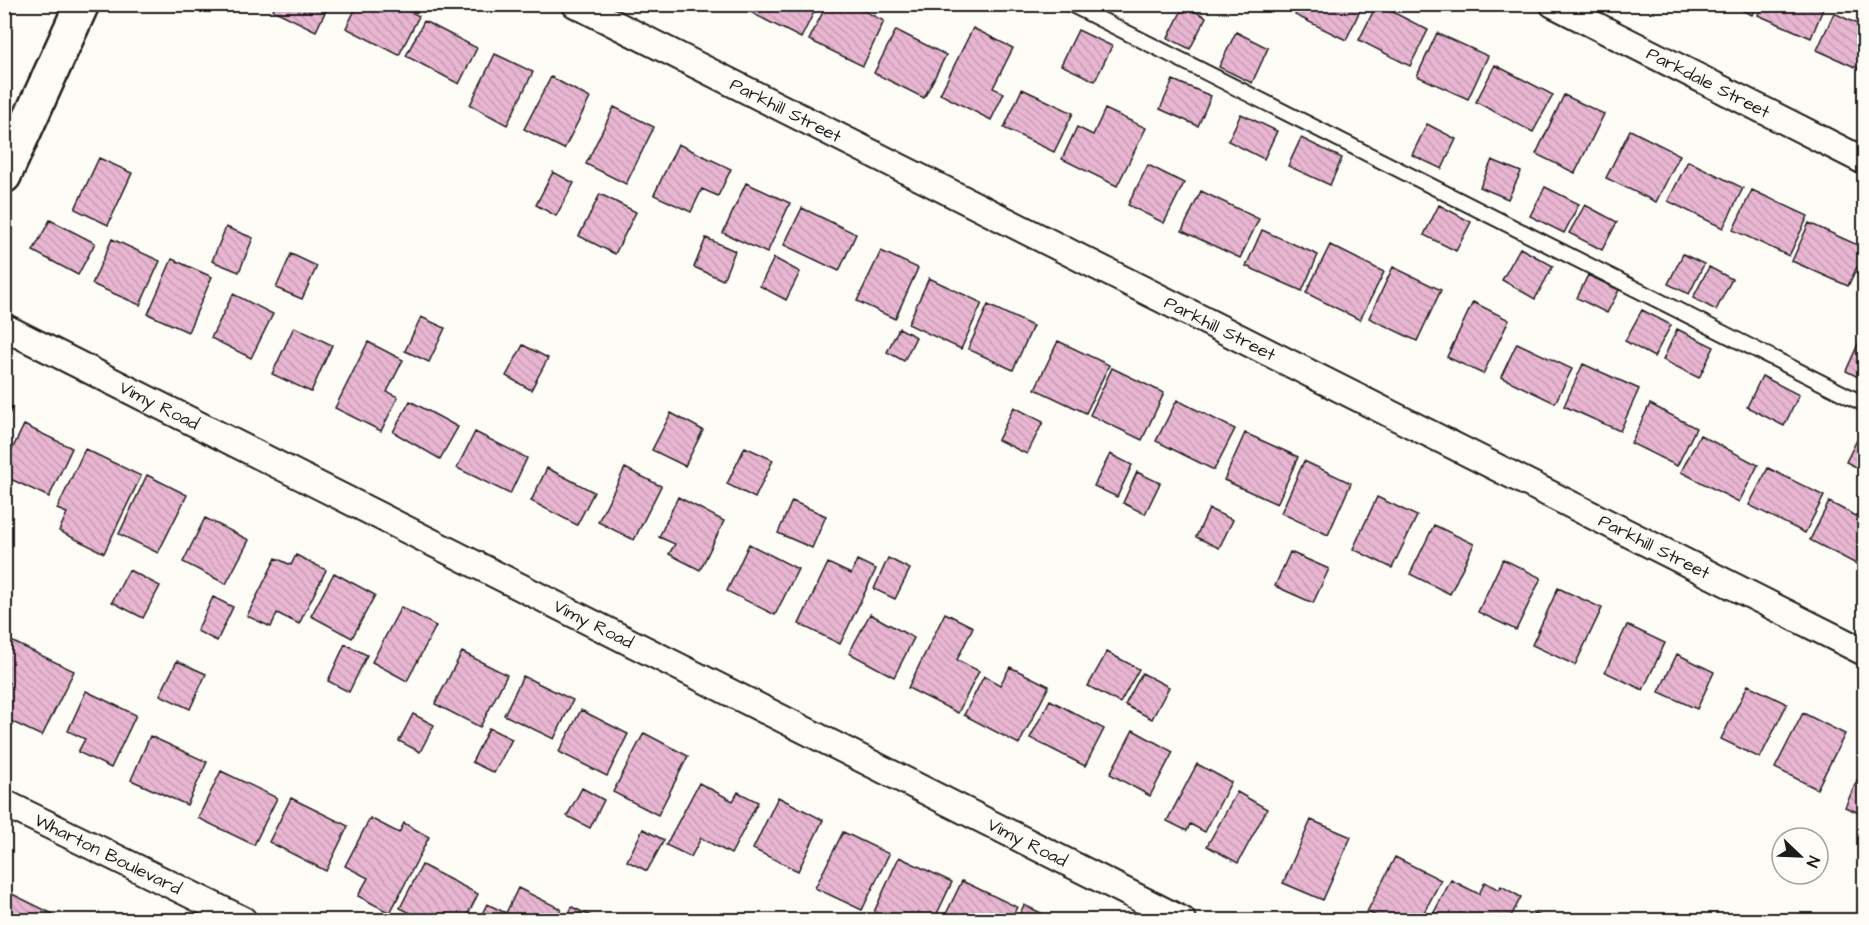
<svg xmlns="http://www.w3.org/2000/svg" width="1869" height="925" font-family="'Architects Daughter',sans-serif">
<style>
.building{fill:url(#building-back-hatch);stroke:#1c1c1c;stroke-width:1.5}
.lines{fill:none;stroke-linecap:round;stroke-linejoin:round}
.service-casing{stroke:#1c1c1c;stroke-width:18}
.minor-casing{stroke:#1c1c1c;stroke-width:30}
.tertiary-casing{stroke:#1c1c1c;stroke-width:38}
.service{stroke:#fdfcf7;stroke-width:14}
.minor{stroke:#fdfcf7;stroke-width:26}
.tertiary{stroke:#fdfcf7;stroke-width:33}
.labels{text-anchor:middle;stroke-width:5;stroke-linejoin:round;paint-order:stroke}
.street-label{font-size:18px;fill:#1c1c1c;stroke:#fdfcf7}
</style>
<defs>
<pattern id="building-back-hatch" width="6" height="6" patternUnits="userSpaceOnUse" patternTransform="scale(1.5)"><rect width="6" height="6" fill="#e9b6d2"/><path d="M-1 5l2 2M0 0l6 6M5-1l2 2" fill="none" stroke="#c79cb4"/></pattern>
</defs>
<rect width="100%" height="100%" fill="#fdfcf7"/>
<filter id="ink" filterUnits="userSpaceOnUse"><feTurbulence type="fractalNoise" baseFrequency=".0167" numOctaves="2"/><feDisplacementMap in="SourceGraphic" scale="12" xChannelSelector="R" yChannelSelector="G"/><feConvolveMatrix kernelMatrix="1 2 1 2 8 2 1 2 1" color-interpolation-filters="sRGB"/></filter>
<g filter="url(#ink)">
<path class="building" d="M276,4H329L316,31L273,10Z
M358,4H395L419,16L399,55L346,28Z
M752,4H818L801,38L748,11Z
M827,4H850L884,21L863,66L809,40Z
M1264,4H1282L1279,11Z
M1300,4H1363L1346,40L1295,15Z
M1377,4L1428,30L1410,66L1359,40Z
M1729,4H1757L1752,15Z
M1763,4H1825L1811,38L1758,15Z
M1184,6L1206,17L1190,49L1168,38Z
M1834,13L1864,27V71L1817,50Z
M424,21L477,48L459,84L406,56Z
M973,28L1013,48L993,88L1004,93L991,120L940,94Z
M896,30L946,55L924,98L874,73Z
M1078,30L1112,46L1095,81L1061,65Z
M1236,32L1268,48L1252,83L1219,67Z
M1437,33L1488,56L1468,99L1417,76Z
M495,54L533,72L507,125L470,105Z
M1495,65L1553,95L1533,132L1476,102Z
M551,77L590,98L564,149L524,129Z
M1173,80L1211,96L1198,126L1160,109Z
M1022,89L1073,113L1054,152L1004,128Z
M1564,95L1604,114L1575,173L1536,154Z
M614,107L654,127L626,184L586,164Z
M1105,109L1146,128L1117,186L1062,159L1077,127L1093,135Z
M1241,114L1277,131L1264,159L1228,141Z
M1427,124L1456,139L1442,169L1412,155Z
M1630,130L1680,155L1656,202L1606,178Z
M1301,138L1342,158L1330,185L1288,166Z
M678,144L731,169L718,196L702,189L691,212L654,195Z
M99,158L132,173L108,225L75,209Z
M1492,160L1521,172L1508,199L1480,187Z
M1688,161L1743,188L1723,228L1668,201Z
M1148,165L1184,183L1164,223L1128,205Z
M553,172L574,183L556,216L536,205Z
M746,183L790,203L767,253L723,233Z
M1545,187L1579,204L1564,233L1530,216Z
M1752,190L1808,216L1789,256L1733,230Z
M1201,191L1259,219L1240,258L1182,231Z
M600,194L636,212L615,254L579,236Z
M1439,205L1471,222L1456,251L1424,235Z
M1585,205L1617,222L1602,250L1569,233Z
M802,208L856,234L839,271L784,245Z
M50,220L95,243L78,275L33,251Z
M1809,223L1864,248V252L1848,286L1792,261Z
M226,227L253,238L239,272L212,261Z
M1262,230L1318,255L1302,291L1246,266Z
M706,238L735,251L723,280L694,267Z
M112,239L160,261L140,305L92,284Z
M1330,245L1384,272L1360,320L1306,293Z
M1520,248L1553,266L1535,299L1502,280Z
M881,251L918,268L895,319L857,301Z
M291,254L317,266L302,299L276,288Z
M1683,254L1704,264L1689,294L1668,284Z
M774,258L800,272L786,300L760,286Z
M172,259L212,277L188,332L148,314Z
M1393,267L1441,290L1417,341L1369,318Z
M1709,267L1732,279L1716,310L1693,298Z
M1588,275L1619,290L1607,313L1577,298Z
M929,278L982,303L961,349L908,324Z
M233,294L273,314L251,358L211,338Z
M1473,302L1509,320L1483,374L1447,357Z
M988,305L1033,326L1013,370L968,349Z
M1642,310L1671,325L1654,357L1625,341Z
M421,317L445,328L429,362L405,351Z
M294,327L332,345L311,392L272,374Z
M899,328L916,337L904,361L887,352Z
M1677,329L1714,347L1699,378L1663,360Z
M1058,341L1109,365L1086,413L1035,389Z
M368,342L403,360L387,392L398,397L381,431L335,408Z
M1859,342L1864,344V380L1846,371Z
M1517,343L1572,369L1555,403L1501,377Z
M523,345L548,358L531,390L506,376Z
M1583,364L1639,389L1620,431L1564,406Z
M1112,368L1164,393L1142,440L1090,415Z
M1762,376L1799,395L1784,426L1747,407Z
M1177,400L1235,429L1214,470L1156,441Z
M410,401L458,427L440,459L393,432Z
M4,404L12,408L4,424Z
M1650,404L1696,428L1677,466L1631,443Z
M1014,407L1043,422L1027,454L998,440Z
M671,413L703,430L685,466L652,450Z
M24,425L72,448L49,497L4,476V466Z
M1862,430L1864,431V471L1846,462Z
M475,432L527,458L510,494L457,468Z
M1245,433L1298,457L1277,504L1224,480Z
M1700,435L1758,465L1739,502L1681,472Z
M745,447L773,460L755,498L727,484Z
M85,449L141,476L104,553L59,531L67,513L57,509Z
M1110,454L1132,465L1117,497L1094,486Z
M1304,461L1351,483L1328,535L1281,513Z
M547,468L594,492L577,525L531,501Z
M625,468L661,486L634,540L598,522Z
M1768,468L1824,496L1805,533L1749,505Z
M1137,472L1160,483L1145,514L1123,503Z
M147,475L187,495L158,553L119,534Z
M678,497L724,521L700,570L669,554L675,544L659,537Z
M1377,497L1417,516L1392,568L1353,549Z
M792,501L826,516L812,548L778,533Z
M1829,502L1864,520V568L1810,540Z
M1209,509L1233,520L1219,548L1196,537Z
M205,518L249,540L226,584L183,562Z
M1434,525L1474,544L1450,594L1410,574Z
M749,544L798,569L775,615L727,591Z
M1290,552L1329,569L1313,603L1275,586Z
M296,555L326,570L299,624L277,613L271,627L247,616L276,558L291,565Z
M888,558L910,569L895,599L874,589Z
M1503,559L1541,578L1516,630L1478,612Z
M857,560L876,569L840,644L799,624L828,563L851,574Z
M129,570L160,586L143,618L112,602Z
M334,573L375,595L352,638L311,616Z
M1558,588L1602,608L1575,665L1532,645Z
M213,597L233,607L217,641L197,631Z
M401,607L436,626L407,681L372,662Z
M945,613L973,627L957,660L979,671L958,713L908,688Z
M870,614L914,638L894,677L849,653Z
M1627,625L1665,643L1643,690L1605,672Z
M9,640L74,671L42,736L4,718V693L9,683L4,681V648Z
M345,644L367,655L349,692L328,681Z
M462,652L507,675L480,727L435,704Z
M1107,652L1139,669L1120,703L1088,686Z
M1677,654L1714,672L1697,709L1659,692Z
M177,661L206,674L190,709L160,695Z
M1010,667L1049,686L1019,744L964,715L984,676L1000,685Z
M1142,673L1169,687L1152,719L1125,705Z
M523,676L573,700L554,739L504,715Z
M1748,685L1787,704L1760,758L1721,739Z
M86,691L136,715L111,768L78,752L85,739L68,731Z
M1050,700L1104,729L1085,766L1030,738Z
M581,710L628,734L607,776L559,752Z
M1803,713L1845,734L1817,789L1775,768Z
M413,714L434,725L420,752L399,741Z
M489,728L512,739L494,773L472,762Z
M1133,730L1173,752L1150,796L1110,774Z
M644,733L688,756L658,815L613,792Z
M150,736L207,762L187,805L131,780Z
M1197,764L1231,782L1205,832L1190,824L1187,831L1167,821Z
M1864,765V815L1845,807Z
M221,771L277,798L254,845L198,818Z
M699,783L733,801L738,792L758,802L731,854L701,838L691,857L666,845Z
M582,788L604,800L590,828L567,816Z
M1237,792L1267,809L1238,863L1207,846Z
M778,797L823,820L798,871L753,849Z
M291,798L348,826L326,871L269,842Z
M370,818L399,833L404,823L429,837L390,913L358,896L368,878L345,866Z
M1311,820L1351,837L1323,900L1283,883Z
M643,829L664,840L647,871L627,861Z
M843,832L889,854L862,910L815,888Z
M899,857L952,882L934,920H891L874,912Z
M1395,857L1441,880L1420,920H1385L1367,912Z
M422,865L478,894L465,920H425L400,908Z
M1451,880L1479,894L1485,882L1499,890L1501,886L1521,897L1509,920H1430Z
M962,881L1017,907L1010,920H943Z
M518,888L561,909L556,920H479L487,904L506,913Z
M4,890L59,917L57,920H4Z
M1024,905L1052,918L1051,920H1017Z
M572,907L599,920H566Z
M1534,913L1548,920H1530Z"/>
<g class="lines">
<g class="service-casing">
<path id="service" d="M1070,4L1864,404"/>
</g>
<g class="minor-casing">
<g id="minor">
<path id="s1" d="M575,4L1864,652"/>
<path id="s2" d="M1553,4L1864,161"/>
<path id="s3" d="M4,327L1182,920"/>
<path id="s4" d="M4,803L243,920"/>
</g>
</g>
<g class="tertiary-casing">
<path id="tertiary" d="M4,176L82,4"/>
</g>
<use href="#service" class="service"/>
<use href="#minor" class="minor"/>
<use href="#tertiary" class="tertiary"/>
</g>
</g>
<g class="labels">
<g class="street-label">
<text dy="6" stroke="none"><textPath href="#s2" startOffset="174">Parkdale Street</textPath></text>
<text dy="6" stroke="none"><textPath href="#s1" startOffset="236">Parkhill Street</textPath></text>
<text dy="6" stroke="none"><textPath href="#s1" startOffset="722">Parkhill Street</textPath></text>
<text dy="6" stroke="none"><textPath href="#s3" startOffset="174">Vimy Road</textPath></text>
<text dy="6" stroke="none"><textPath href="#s1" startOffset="1208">Parkhill Street</textPath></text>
<text dy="6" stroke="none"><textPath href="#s3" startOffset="660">Vimy Road</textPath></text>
<text dy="6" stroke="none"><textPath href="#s3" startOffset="1146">Vimy Road</textPath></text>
<text dy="6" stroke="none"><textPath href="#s4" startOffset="116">Wharton Boulevard</textPath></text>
</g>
</g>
<rect width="1869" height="925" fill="none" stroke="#fdfcf7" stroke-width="24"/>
<rect x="12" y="12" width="1845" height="901" fill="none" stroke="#1c1c1c" stroke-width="2" filter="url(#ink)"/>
<g transform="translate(1800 856) rotate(113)"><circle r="28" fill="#fdfcf7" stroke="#a3a29f" stroke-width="1.5"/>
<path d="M0-4.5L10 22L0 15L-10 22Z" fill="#1c1c1c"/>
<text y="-9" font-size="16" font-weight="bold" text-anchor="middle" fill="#1c1c1c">N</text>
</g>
</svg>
